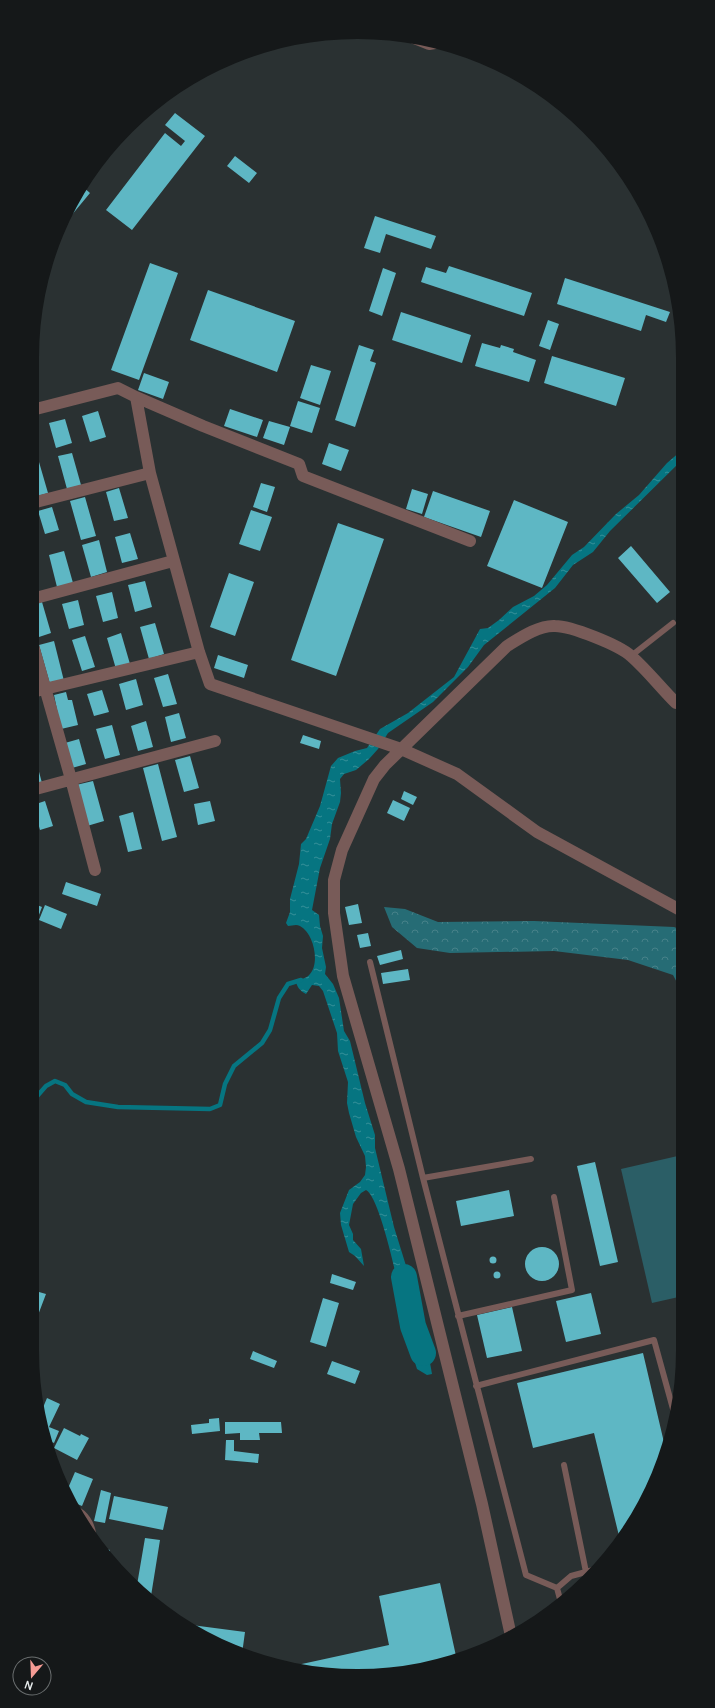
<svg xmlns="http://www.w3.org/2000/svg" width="715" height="1708" font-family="Manrope,sans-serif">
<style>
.forest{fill:url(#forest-crowns)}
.pitch{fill:#2b5e66}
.water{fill:url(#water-ripples)}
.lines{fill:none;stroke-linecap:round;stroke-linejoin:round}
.stream{stroke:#067581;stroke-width:4.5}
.river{stroke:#067581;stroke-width:26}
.building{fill:#5eb7c4}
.lane{stroke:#785b58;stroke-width:6}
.street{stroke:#785b58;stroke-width:12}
</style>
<defs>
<pattern id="forest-crowns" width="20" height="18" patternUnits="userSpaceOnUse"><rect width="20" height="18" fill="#266c75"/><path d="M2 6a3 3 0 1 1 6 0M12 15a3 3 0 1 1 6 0" fill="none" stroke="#468189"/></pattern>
<pattern id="water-ripples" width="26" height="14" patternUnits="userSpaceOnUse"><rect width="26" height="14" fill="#067581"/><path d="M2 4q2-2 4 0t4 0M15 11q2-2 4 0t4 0" fill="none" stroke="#369099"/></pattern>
</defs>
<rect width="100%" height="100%" fill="#2a3132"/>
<path class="forest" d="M384,907L405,909L438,922L534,921L674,927L682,930V992L673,975L628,960L554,951L450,953L417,948L392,927Z"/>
<path class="pitch" d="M682,1155L683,1296L652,1303L621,1169Z"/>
<path class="water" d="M681,451V461L610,531L593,552L573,565L555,588L484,645L468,667L433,702L388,733L378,749L369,759L356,770L344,774L340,779L341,793L340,802L332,824L330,839L320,868L312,910L319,915L320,926L323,936L322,948L326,967L325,974L333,984L339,998L344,1031L350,1041L365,1103L375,1135V1148L394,1227L412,1285L419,1314L403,1309C400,1291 380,1196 366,1190L361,1193L353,1204L349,1225L353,1234V1240L361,1249L364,1266L355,1256L349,1252L341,1225L340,1213L349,1190L360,1182L365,1175L366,1167L365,1156L356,1137L349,1113L347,1103L348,1082L338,1051L337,1033L323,991L319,986L312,985L306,994C300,991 296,986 296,980C301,979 306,979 310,974C320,963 314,933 300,926C296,924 292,926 288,926L286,923L290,912V899L299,864L301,844L306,839L320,806L331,766L338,758L355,751L367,748L380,729L408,713L454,677L480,629L488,628L499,620L513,607L534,596L547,585L572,555L584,547L616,514L639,495L667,463Z
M402,1317L423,1324L432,1374L427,1375L417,1369L412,1353L411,1332Z"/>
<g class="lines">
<path class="stream" d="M32,1102L46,1086L55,1081L65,1085L72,1094L86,1102L118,1107L210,1109L220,1105L225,1084L234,1066L262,1043L270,1030L279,998L288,984L301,980"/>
<path class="river" d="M404,1277L413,1326L423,1353"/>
</g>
<path class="building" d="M175,113L205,136L132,230L106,210L165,133L181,146L185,141L165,125Z
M235,156L257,173L249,183L227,166Z
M82,186L90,193L71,216L67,213L75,195Z
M375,216L436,236L431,249L386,234L380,253L364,248Z
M150,263L178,273L139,380L111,370Z
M449,266L532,293L524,316L421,282L426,267L446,273Z
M383,268L396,273L382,316L369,311Z
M565,278L670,312L666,322L646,315L641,331L557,304Z
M208,290L295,321L277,372L190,340Z
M401,312L471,335L462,363L392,340Z
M548,320L559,324L550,350L539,346Z
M482,343L500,348L501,345L514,349L513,352L536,360L529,382L475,366Z
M359,345L374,350L370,361L376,363L355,427L335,420Z
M552,356L625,378L616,406L544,383Z
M311,365L331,371L320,405L300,398Z
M144,373L169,382L163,399L138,390Z
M298,401L320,408L312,433L290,426Z
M230,409L263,420L257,437L224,426Z
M98,411L106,437L90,442L82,416Z
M65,419L72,443L56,448L49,423Z
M269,421L290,427L284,445L263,438Z
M32,434L38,453L32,454Z
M329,443L349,450L341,471L322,464Z
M72,453L81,485L67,489L58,456Z
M39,462L48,493L34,497L32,490V464Z
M261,483L275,487L267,512L253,507Z
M119,488L128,518L114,521L106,492Z
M412,489L428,494L422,514L406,509Z
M433,491L490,511L481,537L424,517Z
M85,497L96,536L81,540L70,501Z
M514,500L568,522L542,588L487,566Z
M52,507L59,530L45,534L38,511Z
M251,510L272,517L260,551L239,544Z
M338,523L384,539L336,676L291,660Z
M130,533L138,559L122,563L115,537Z
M99,540L107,572L91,577L82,545Z
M631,546L670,592L657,603L618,558Z
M64,551L73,583L57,587L49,555Z
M32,568L37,585L32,586Z
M229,573L254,582L235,636L210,627Z
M145,581L152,607L135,612L128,585Z
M112,592L118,618L103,622L96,596Z
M78,600L84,625L69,629L62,604Z
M42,602L51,633L36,638L32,623V605Z
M155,623L164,654L149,659L140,627Z
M121,633L130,664L116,669L107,638Z
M85,636L95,667L82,671L72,640Z
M54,641L64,681L50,684L39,645Z
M218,655L248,665L244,678L214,668Z
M168,674L177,704L163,707L154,678Z
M136,679L143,705L126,710L119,684Z
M102,690L109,712L94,716L87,694Z
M66,692L68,700H72L78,725L61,729L54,695Z
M179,713L186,738L171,742L165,717Z
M146,721L153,747L138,751L131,726Z
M112,725L120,755L105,759L96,729Z
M303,735L321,741L319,749L300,743Z
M79,739L86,764L72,768L65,743Z
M32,753H34L42,783L32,786Z
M190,756L199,788L184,792L175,760Z
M158,764L177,837L162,841L143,768Z
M93,781L104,821L87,826L76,785Z
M404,791L417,797L413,805L401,799Z
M393,800L410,808L404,821L387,813Z
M45,801L53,826L40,830L33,805Z
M210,801L215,821L198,825L194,804Z
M133,812L142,849L128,852L119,816Z
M66,882L101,894L97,906L62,894Z
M32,903L42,907L32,933Z
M358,904L362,923L349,925L345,907Z
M45,905L67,914L61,929L39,920Z
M368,933L371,946L360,948L357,935Z
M401,950L403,959L380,965L377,956Z
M408,969L410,980L383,984L381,973Z
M595,1162L618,1262L600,1266L577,1166Z
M509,1190L514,1216L461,1226L456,1201Z
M525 1264a17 17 0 1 1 34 0a17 17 0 1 1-34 0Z
M489.5 1260a3.5 3.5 0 1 1 7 0a3.5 3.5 0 1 1-7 0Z
M493.5 1275a3.5 3.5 0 1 1 7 0a3.5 3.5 0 1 1-7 0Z
M332,1274L356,1282L353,1290L330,1283Z
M32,1290L46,1294L32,1331Z
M591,1293L601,1334L566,1342L556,1301Z
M323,1298L339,1303L326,1347L310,1342Z
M512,1307L522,1351L487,1358L477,1315Z
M253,1351L277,1361L274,1368L250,1359Z
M643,1353L666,1451V1455L620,1540L594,1433L533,1448L517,1383Z
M332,1361L360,1371L355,1384L327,1374Z
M47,1398L60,1404L49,1427L59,1431L54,1443L47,1440L42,1410Z
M219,1418L220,1431L192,1434L191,1425L209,1423V1419Z
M225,1422H281L282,1433H259L260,1440H240V1433L225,1434Z
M64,1428L80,1436L81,1434L89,1438L77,1460L54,1448Z
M226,1440H234V1451L259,1454L258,1463L225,1460Z
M75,1472L93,1479L82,1506L70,1501L66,1493Z
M101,1490L111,1493L105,1523L94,1521Z
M114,1496L168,1507L163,1530L109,1519Z
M145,1538L160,1540L151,1596L137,1585Z
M100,1547L110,1550L108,1558L100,1548Z
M440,1583L456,1656L421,1670L315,1673L288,1667L389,1645L379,1596Z
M184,1624L245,1632L242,1654L195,1633Z"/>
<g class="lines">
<path class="lane" d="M631,656L673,623
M370,962L423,1178L526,1575L557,1588L561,1603
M423,1178L531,1159
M458,1316L572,1290L554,1197
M476,1386L654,1340L673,1409
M564,1465L586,1572
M557,1588L571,1576L597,1569"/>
<path class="street" d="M414,38L429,44L435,43
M136,397L203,426L299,464L303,476L470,541
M32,410L118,388L136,397L150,473L199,652L210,684L401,749L457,774L537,832L682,911
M32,503L150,473
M32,599L173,561
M32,642L71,779L95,870
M32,692L199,652
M32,790L215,741
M75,1512C83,1515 89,1525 90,1534
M511,1636L482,1504L399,1169L343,976L334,913V880L342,850L374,779L385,765L507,646C520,638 539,625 555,626C571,626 619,645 631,656C647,670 661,688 676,703"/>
</g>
<path d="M0 0H715V1708H0ZM357 39H358A318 318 0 0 1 676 357V1351A318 318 0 0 1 358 1669H357A318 318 0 0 1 39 1351V357A318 318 0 0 1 357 39Z" fill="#151819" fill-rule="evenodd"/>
<g transform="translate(32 1676) rotate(199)"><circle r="19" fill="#151819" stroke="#6a6e6f"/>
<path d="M0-3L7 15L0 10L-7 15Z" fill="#f59c95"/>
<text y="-6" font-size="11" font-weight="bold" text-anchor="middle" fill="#e9eeef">N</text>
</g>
</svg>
